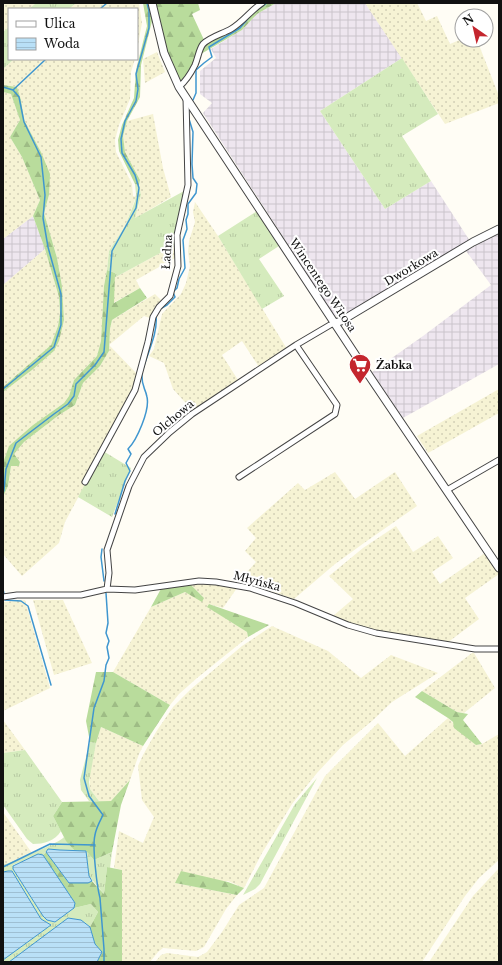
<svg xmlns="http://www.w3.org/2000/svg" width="502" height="965" font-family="'Libre Baskerville',serif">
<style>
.industrial{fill:url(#industrial-grid)}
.farmland{fill:url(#farmland-dots)}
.grass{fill:url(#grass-tufts)}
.forest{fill:url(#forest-firs)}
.water{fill:url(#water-rules);stroke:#3f96cf}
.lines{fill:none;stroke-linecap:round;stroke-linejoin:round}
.stream{stroke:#3f96cf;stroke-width:1.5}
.minor-casing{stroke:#444;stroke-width:7}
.tertiary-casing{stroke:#444;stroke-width:9}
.minor{stroke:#fff;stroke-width:5}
.tertiary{stroke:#fff;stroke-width:7}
.labels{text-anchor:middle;stroke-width:4;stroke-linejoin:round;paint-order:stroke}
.street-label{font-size:11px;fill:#111;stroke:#fff}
.poi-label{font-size:11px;font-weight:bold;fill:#111;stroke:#fff;text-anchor:start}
</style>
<defs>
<pattern id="industrial-grid" width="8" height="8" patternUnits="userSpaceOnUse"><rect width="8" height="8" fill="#eee6ef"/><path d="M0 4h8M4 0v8" fill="none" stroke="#cbc4cc"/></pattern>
<pattern id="farmland-dots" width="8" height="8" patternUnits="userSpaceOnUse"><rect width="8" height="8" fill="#f6f3d4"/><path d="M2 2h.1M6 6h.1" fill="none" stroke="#d2cfb5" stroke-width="1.8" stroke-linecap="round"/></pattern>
<pattern id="grass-tufts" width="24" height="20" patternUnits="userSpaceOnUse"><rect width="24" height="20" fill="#d5ebbd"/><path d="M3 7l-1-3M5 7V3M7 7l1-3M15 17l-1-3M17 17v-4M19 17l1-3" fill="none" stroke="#b6c8a1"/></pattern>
<pattern id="forest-firs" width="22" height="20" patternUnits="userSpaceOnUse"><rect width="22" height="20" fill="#b9dc9c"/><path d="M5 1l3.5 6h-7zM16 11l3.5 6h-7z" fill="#9ebc85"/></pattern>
<pattern id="water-rules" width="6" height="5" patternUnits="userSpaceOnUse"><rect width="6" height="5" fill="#b9e0f7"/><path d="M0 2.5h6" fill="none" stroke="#9ebfd3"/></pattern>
</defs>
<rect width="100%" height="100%" fill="#fffdf5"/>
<path class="industrial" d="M276,3H365L402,58L320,111L385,209L431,181L470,241L355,310L350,311L338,317L333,314L203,113L212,103L200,94V71L216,58L211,49L242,30L257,14Z
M33,216L45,249L3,285V239Z
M499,233V364L403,418L372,372L423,336L491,285L466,251Z"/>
<path class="farmland" d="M3,3H36L29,9H9V27L3,32Z
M76,3H139L142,23L137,50V9H69Z
M365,3H417L426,21L437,16L450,44L462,39L477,40L499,96V103L445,124Z
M157,52L165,72L145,83L143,59Z
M14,59H135L131,72L130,99L119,125L115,140L116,152L132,184L133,196L136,197L125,226L109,251L107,270L104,286L101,341L97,356L74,380L69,396L64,403L33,425L3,463V392L32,370L54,351L64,320L62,286L57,258L44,213L49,195L41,152L24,120L21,100L17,87L3,85V69Z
M3,92L11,94L20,120L10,137L22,157L40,200L33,216L3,239Z
M153,114L163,168L171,197L134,219L138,209L141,195L139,185L140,180L125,152L123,136L127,121Z
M195,202L218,236L287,349L259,367L242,341L222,355L238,380L193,411L173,389L164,363L149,356L154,349L162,314L181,294L186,283L190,266L188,252L189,241L195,222L193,212Z
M175,245V258L136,280L140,288L113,303L114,278Z
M45,249L59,297L60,313L58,326L51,345L3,387V285Z
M155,294L162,301L155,307L150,318L144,316L109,345L137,374L133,389L103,451L65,522L59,543L22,576L3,554V497L8,486L11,466H19L20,462L14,454L24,442L59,415L75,405L83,383L100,366L109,351L110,329L112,320Z
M499,389V413L428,453L417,436Z
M335,472L355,499L395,472L417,506L364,543L335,564L294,599L250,584L238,582L256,562L245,551L256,538L247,528L298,483L305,490Z
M396,526L413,552L438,536L453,558L432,572L440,584L485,553L499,572V574L465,598L479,619L447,643L377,631L348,623L333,616L353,599L329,576L363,548Z
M204,583L237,588L223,608L209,604L208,607L247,632L248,637L197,678L179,694L170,705L113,672L151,607L185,592L204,598L190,584Z
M25,600L50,688L3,711V602Z
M33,600H63L92,663L54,675Z
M272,626L328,651L361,678L391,655L438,673L392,702L372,721L343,745L317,773L292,804L262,853L244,888L228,881L175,883L237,895L226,909L204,947L196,951L163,948L158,952L150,962H121L122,870L114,868L119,831L143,843L154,817L142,800L138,766L143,755L156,732L173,707L191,689L242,646Z
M472,653H474L495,688L464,713L457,712L422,691Z
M448,718L476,745L482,744L499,734V860L479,878L465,896L422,962H155L161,955L167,953L198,957L207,952L222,932L239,905L264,888L325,776L378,723L405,756Z
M3,720L25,750L3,753Z
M101,727L143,746L139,754L130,780L111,801H99L90,789V771L96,743Z
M3,812L32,853L3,865Z
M499,868V962H429L473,896Z"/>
<path class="grass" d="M36,3H76L69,9H29Z
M9,27V59H14L3,69V32Z
M402,58L438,114L402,136L431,181L385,209L320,111Z
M135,184L139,185L141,195L135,218L184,191L175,245L114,278L115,273L107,270L109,251L125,226L135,201L136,194Z
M257,211L279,246L259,259L284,296L262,309L218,236Z
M103,451L131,468L112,517L78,497Z
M90,742L96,743L89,782L90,789L99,801H89L81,790L80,780Z
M25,750L62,802L53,816L61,831C55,841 44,844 33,844L27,839L3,805V753Z
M317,778L260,884L255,889L243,895L295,804Z
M64,837L75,851L48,849L43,855H38L13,865V869L43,916L47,920L55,922L74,908L91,904L98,912L90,927L81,920L68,918L9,962H3V960L51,925L41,919L12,872L8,871L3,872V865C13,861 60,843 64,837Z
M86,851L94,860L112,852L110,868L107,867L104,894L89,876Z"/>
<path class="forest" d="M143,3H149L153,17L141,65L140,97L127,121L123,136L125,152L140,180L139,185L135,184L119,151L118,140L122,125L134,98L136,70L147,26Z
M156,3H198L200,10L192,14L205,42L185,80L181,82L170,60L165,45Z
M264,3H276L257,14L242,30L201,54L203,46Z
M3,85L17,87L21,100L24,120L41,152L50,174L49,195L44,213L57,258L62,286L64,320L59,341L54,351L32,370L3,392V387L51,345L58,326L60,313L59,297L45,249L33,216L40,200L22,157L10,137L20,120L11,94L3,92Z
M107,270L115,273L114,303L140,288L147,298L112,320L110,329L109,351L100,366L83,383L75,405L59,415L24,442L14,454L20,462L19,466H11L8,486L3,497V463L9,446L33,425L64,403L69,396L74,380L97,356L101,341L104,286Z
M190,584L204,598L202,602L185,592L151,607L162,587Z
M209,604L269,625L248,637L247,632L207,607Z
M96,672H113L170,705L143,746L101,727L96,743L90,742L86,721Z
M422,691L457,712L468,714L463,720L482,744L476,745L454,728L453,722L448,718L415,697Z
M130,780L121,805L112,852L94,860L86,851H75L66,841L53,816L62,802L111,801Z
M46,852L69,883H88L92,881L104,894L107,867L122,870V962H97L102,952L95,944L90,927L98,912L91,904L74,908L75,903L43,855Z
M181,871L228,882L244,888L237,895L175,883Z"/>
<path class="water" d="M48,849L60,850L86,851L89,876L92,881L88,883H69L46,852Z
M38,854L43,855L75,903L74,908L55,922L47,920L43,916L13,869V866Z
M8,871H12L41,919L51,925L3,960V872Z
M68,918L81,920L90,927L95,944L102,952L97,962H9Z"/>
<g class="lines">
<path class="stream" d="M100,9L107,3
M257,10L267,3
M3,87L13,90L19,97L24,122L41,157L45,195L43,218L48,247L61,294V325L54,347L3,389
M13,90L46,59
M193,100L196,93V70L204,63L212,57L209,47L240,28L251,15
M160,309L167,305L175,297L173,292L177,288L179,279L185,268L183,240L187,229L186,220L188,214V204L196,193L197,184L193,178L192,164L193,132L189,119
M143,369C148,351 158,334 156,315
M3,493L4,490L6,469L16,443L54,414L68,404L74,396L76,384L95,365L104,352L112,251L136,208L139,188L135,175L122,153L121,139L125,121L136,101L138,89L136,74L149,28V11L147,3
M115,514L125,481L130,471L126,463L131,454L128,449C137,440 150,410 147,397C145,387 141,386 142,373
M102,549L101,557L104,581
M3,589L4,594
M5,600L21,601L28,606L51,685
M3,867L50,844L95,845
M104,962V949L100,898C97,887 92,846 95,835C96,828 100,821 103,815L89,796L84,778L94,708L104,681L106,665L109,658L107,647L109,641L106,633L108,623L106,593"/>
<g class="minor-casing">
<path id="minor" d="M179,87C186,81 191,73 195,65C198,58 199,49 203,44C210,37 222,34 231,29C243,22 250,11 262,3
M239,477L335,414L337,405L296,345
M85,482L135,390L148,342L153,317L159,307L170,296L178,266L177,235L188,185L186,98
M447,490L499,460
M107,589L109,573L107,550L129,486L144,457L170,432L192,414L296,345L330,325L335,323
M3,597L17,595H81L107,589L135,590L199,581L216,582L250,588L295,603L348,625L376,633L475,649H499"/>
</g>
<g class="tertiary-casing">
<path id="tertiary" d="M152,3L164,53L179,87L370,377L499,568
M335,323L341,321L473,242L499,229"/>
</g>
<use href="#minor" class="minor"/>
<use href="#tertiary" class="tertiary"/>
</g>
<defs>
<g id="supermarket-pin" transform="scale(1.15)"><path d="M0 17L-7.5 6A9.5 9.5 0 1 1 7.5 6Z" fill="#c4262e" stroke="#fff"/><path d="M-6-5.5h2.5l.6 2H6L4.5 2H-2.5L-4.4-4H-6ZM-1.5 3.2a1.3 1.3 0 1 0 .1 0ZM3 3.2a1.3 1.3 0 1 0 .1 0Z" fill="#fff"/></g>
</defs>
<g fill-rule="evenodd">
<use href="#supermarket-pin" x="360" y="365"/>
</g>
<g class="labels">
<g class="street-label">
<text transform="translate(167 252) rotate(-86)" y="4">Ładna</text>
<text transform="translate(411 267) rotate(-31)" y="4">Dworkowa</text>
<text transform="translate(323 285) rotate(56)" y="4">Wincentego Witosa</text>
<text transform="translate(173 418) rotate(-40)" y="4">Olchowa</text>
<text transform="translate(257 581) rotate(15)" y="4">Młyńska</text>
</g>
<g class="poi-label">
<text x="376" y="369">Żabka</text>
</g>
</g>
<rect width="502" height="965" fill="none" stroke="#111111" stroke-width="8"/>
<rect x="8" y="8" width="130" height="52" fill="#ffffff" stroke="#a0a0a0"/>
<rect x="16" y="21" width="20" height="6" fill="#ffffff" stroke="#a0a0a0"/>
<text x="44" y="28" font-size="12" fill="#111111">Ulica</text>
<rect x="16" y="38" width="20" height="12" fill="url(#water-rules)" stroke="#a0a0a0"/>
<text x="44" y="48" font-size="12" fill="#111111">Woda</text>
<g transform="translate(474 28) rotate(326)"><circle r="19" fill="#ffffff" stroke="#a0a0a0"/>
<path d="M0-3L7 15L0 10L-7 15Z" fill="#c4262e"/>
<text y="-6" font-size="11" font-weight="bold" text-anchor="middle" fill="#111111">N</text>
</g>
</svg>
